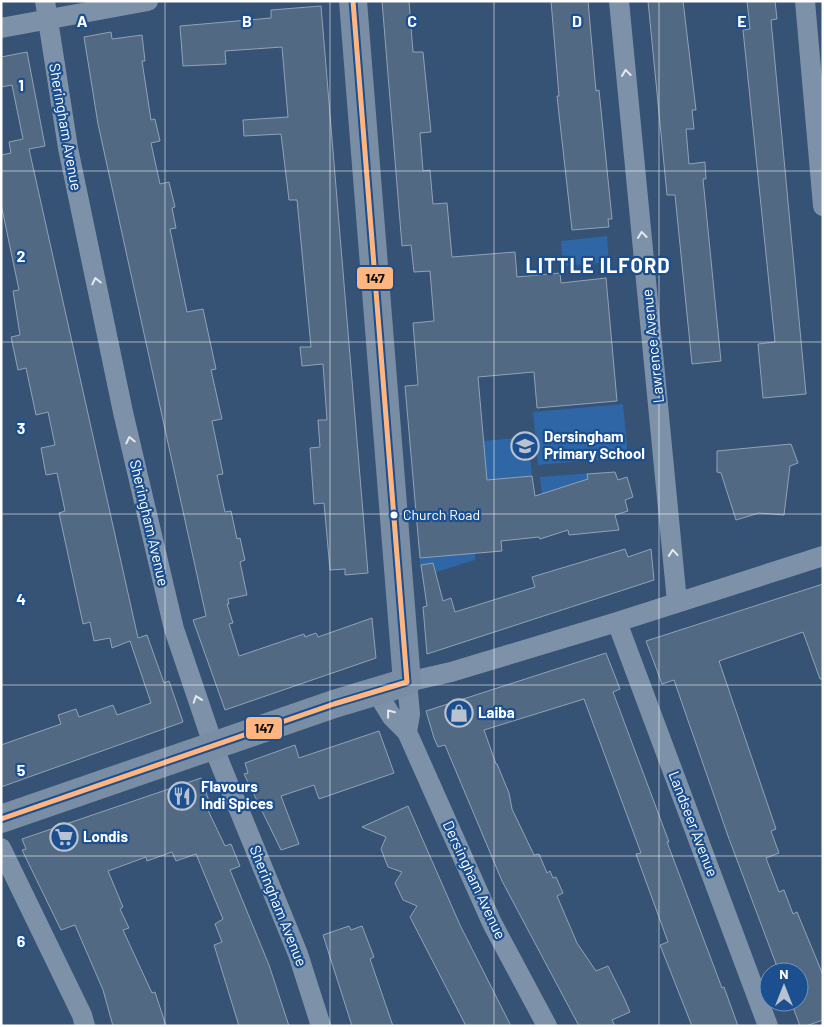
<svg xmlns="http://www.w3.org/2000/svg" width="824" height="1027" font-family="Barlow,sans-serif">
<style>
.green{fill:#2f66a5}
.building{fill:#526984;stroke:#92a2b6}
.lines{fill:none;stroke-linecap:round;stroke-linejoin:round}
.minor{stroke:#7d92a8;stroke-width:20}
.secondary{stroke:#798da4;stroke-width:28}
.bus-1-casing{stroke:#1b4f8f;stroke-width:9}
.bus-1{stroke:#ffb580;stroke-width:5}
.oneway{stroke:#e5e9ee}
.grid{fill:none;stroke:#fff;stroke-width:1;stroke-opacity:0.55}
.bus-dot{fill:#fff;stroke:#1b4f8f;stroke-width:2}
.labels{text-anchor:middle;stroke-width:4.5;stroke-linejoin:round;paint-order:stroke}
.bus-label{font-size:14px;fill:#fff;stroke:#1b4f8f;text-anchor:start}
.street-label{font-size:15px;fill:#fff;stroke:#1b4f8f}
.poi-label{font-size:15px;font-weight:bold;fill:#fff;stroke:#1b4f8f;text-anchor:start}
.district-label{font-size:20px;font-weight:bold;letter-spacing:1px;fill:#fff;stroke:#1b4f8f}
.grid-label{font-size:16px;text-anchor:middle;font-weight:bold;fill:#fff;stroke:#1b4f8f;stroke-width:4.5;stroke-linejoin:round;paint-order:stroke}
.line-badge{stroke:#1b4f8f;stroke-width:2}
.pale-badge-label{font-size:14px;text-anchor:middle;font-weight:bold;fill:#111}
</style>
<rect width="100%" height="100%" fill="#365274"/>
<path class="green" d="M607,236L609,262L563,266L561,241Z
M623,404L628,457L538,465L533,412Z
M528,437L532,476L487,480L483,441Z
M591,473L588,479L542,494L540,477Z
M428,538L430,557L475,553V560L436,572L434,565L420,568L419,539Z"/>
<path class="building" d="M382,1H409L413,52H423L431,132L420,133L423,171L430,170L433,204L447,203L452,257L515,252L517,277L560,273L561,283L606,278L617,401L537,408L534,372L478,377L487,480L532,476L535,496L588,479L587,474L615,472L618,480L627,477L633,497L625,500L628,511L615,515L619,530L569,535L568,530L540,539L539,537L501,541L502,551L420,558L405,386L418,385L413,323L434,321L430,271L414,272L411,245L402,246Z
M551,1H588L596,91L599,90L612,219H608L609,227L572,230L557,96H559Z
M648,1H683L696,110H692L694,129H686L689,164L705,162L706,179H703L721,361L692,364L675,195H667Z
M747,1H775L777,19L771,20L806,394L763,398L758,344L775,342L743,30L750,29Z
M321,6L368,573L345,575V569L330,570L324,503L314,504L310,448L320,447L318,420H327L323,364L302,366L300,347H311L297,200H289L281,134L244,136L243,120L288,117L282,47L225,51L226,64L183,66L180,26L271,18V10Z
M111,32L112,39L142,35L145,61H142L151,120L155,119L160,141L151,143L160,184L169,182L175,207L172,208L176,228L170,229L187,312L203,309L216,369L211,370L222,419L212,421L223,474L217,475L225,512L231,511L237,539L240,538L245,560L240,562L247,595L228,599L229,604H227L233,623L229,624L239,656L304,634L305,637L316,633L318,637L372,618L376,658L225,710L193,620L206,616L98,124L84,37Z
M27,52L45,146L29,149L138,638L147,635L164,683L169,681L183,722L1,787V745L61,724L58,715L76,709L79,717L113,705L117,715L151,703L130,641L112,648L110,638L94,641L90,622L83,624L59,513L65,511L57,473L46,475L41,448L55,445L48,412L36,415L26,368L18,370L11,337L20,335L13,291L19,290L1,204V155L11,153L9,142L23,139L12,85L1,87V57Z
M791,444L798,463L790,466L784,515L759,513L736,520L721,473L717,472V451Z
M625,549L628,557L651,549L654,580L427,654L423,607L427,606L421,565L433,563L443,601L451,598L455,612L535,587L532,577Z
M823,584V679H820L803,632L719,661L776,829L771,831L779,853L766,858L779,892L784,890L793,914L797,912L823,975V1020L806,1026H800L791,1002H799V972H779L728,836L674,680L662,684L646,641Z
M606,653L620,689L613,692L669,842H667L722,988L724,987L738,1026H692L660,945L668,942L636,854L641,853L584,699L484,730L496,764H497L509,793L512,809L534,855L539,854L547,873L550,871L553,878L556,877L563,893L557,896L577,943L596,971L608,966L625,1000L630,1012L612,1020L615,1026H579L502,881L445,745L438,747L434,738L426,711Z
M379,731L394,773L319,799L314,785L281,796L299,844L281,850L244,774L248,773L245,763L295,745L299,758Z
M201,778L210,804L206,806L225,846L231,844L240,866L230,870L269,965L289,1026H239L214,945L222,942L215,924L223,919L196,854L176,861L172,852L147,861L146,857L108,871L123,907L120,909L129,928L123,930L152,993L155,992L166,1026H113L103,990L75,925L61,930L22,850L26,849L22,839Z
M408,806L460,925L511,1026H466L410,917L417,906L403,900L395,883L402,872L388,867L381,849L386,837L362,827Z
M349,926L351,930L362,926L374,957L370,959L393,1026H352L323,935Z"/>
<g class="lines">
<path class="minor" d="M45,1L68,148L123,412L174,629L217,756L298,954L321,1026
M619,1L677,602
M805,1L823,206
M1,28L148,1
M617,622L768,1026
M376,691L392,717L407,732L492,923L547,1026
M407,732L410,714L407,682L451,672L617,622L823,556
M1,848L82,1015L85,1026"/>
<path class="secondary" d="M1,819L334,704L407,682L353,1"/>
<g class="bus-1-casing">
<path id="bus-1" d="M1,819L334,704L407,682L353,1"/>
</g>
<use href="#bus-1" class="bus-1"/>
</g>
<defs><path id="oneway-chevron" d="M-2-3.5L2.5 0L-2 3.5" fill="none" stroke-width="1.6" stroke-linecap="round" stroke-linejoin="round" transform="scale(1.25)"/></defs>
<g class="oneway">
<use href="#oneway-chevron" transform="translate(626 73) rotate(-96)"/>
<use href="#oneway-chevron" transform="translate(642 235) rotate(-96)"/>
<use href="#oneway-chevron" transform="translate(96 281) rotate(-102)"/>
<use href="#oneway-chevron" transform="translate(130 440) rotate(-103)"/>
<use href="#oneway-chevron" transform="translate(673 553) rotate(-95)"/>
<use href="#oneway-chevron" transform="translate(197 699) rotate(-109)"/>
<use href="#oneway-chevron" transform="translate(390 713) rotate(-128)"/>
</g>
<path class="grid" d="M165,1V1026M330,1V1026M494,1V1026M659,1V1026M1,171H823M1,342H823M1,514H823M1,685H823M1,856H823"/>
<defs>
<g id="school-ring" transform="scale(1.4375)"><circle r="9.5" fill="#1b4f8f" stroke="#b9c2ce" stroke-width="1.5"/><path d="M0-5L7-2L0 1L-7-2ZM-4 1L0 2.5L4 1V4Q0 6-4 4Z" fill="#b9c2ce"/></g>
<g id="shop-ring" transform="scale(1.4375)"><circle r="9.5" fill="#1b4f8f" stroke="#b9c2ce" stroke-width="1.5"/><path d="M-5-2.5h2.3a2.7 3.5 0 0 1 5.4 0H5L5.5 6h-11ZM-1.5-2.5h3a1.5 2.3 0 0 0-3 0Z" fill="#b9c2ce"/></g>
<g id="restaurant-ring" transform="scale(1.4375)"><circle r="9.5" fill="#1b4f8f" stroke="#b9c2ce" stroke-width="1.5"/><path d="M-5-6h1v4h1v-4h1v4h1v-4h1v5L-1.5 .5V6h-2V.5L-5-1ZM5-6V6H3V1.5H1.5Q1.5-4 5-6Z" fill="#b9c2ce"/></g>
<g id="supermarket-ring" transform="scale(1.4375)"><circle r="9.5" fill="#1b4f8f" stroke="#b9c2ce" stroke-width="1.5"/><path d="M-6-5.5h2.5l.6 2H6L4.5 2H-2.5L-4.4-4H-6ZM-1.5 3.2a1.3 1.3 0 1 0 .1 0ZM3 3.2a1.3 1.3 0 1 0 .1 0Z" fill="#b9c2ce"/></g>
</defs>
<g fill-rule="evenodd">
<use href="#school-ring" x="525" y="446"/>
<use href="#shop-ring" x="459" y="713"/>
<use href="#restaurant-ring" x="182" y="796"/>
<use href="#supermarket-ring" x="64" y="837"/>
</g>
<circle class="bus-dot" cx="394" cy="515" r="4.5"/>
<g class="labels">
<g class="bus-label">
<text x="403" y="520">Church Road</text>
</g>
<g class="street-label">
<text transform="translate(65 127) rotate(80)" y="5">Sheringham Avenue</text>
<text transform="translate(653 346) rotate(-96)" y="5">Lawrence Avenue</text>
<text transform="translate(149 523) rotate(77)" y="5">Sheringham Avenue</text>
<text transform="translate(693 824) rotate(69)" y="5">Landseer Avenue</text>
<text transform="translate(474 880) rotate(65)" y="5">Dersingham Avenue</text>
<text transform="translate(278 906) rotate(68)" y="5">Sheringham Avenue</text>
</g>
<g class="poi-label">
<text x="544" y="442">Dersingham<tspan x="544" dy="17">Primary School</tspan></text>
<text x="478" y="718">Laiba</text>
<text x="201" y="792">Flavours<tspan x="201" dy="17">Indi Spices</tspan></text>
<text x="83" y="842">Londis</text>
</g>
<g class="district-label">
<text x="598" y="273">LITTLE ILFORD</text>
</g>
</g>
<g class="grid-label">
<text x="82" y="27">A</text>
<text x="247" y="27">B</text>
<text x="412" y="27">C</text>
<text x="577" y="27">D</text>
<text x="742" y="27">E</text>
<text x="21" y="91">1</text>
<text x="21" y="262">2</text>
<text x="21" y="434">3</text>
<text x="21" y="605">4</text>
<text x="21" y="776">5</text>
<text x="21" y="947">6</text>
</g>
<g class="line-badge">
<rect x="356" y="266" width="38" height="24" rx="5" fill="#ffb580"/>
<rect x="245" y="716" width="38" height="24" rx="5" fill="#ffb580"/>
</g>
<g class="pale-badge-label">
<text x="375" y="283">147</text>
<text x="264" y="733">147</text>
</g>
<rect width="824" height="1027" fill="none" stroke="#ffffff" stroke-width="5"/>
<g transform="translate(784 987)"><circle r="24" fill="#1b4f8f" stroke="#7695bc"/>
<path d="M0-4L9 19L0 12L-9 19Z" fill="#b9c2ce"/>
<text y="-8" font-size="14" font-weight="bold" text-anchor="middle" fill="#ffffff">N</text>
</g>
</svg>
